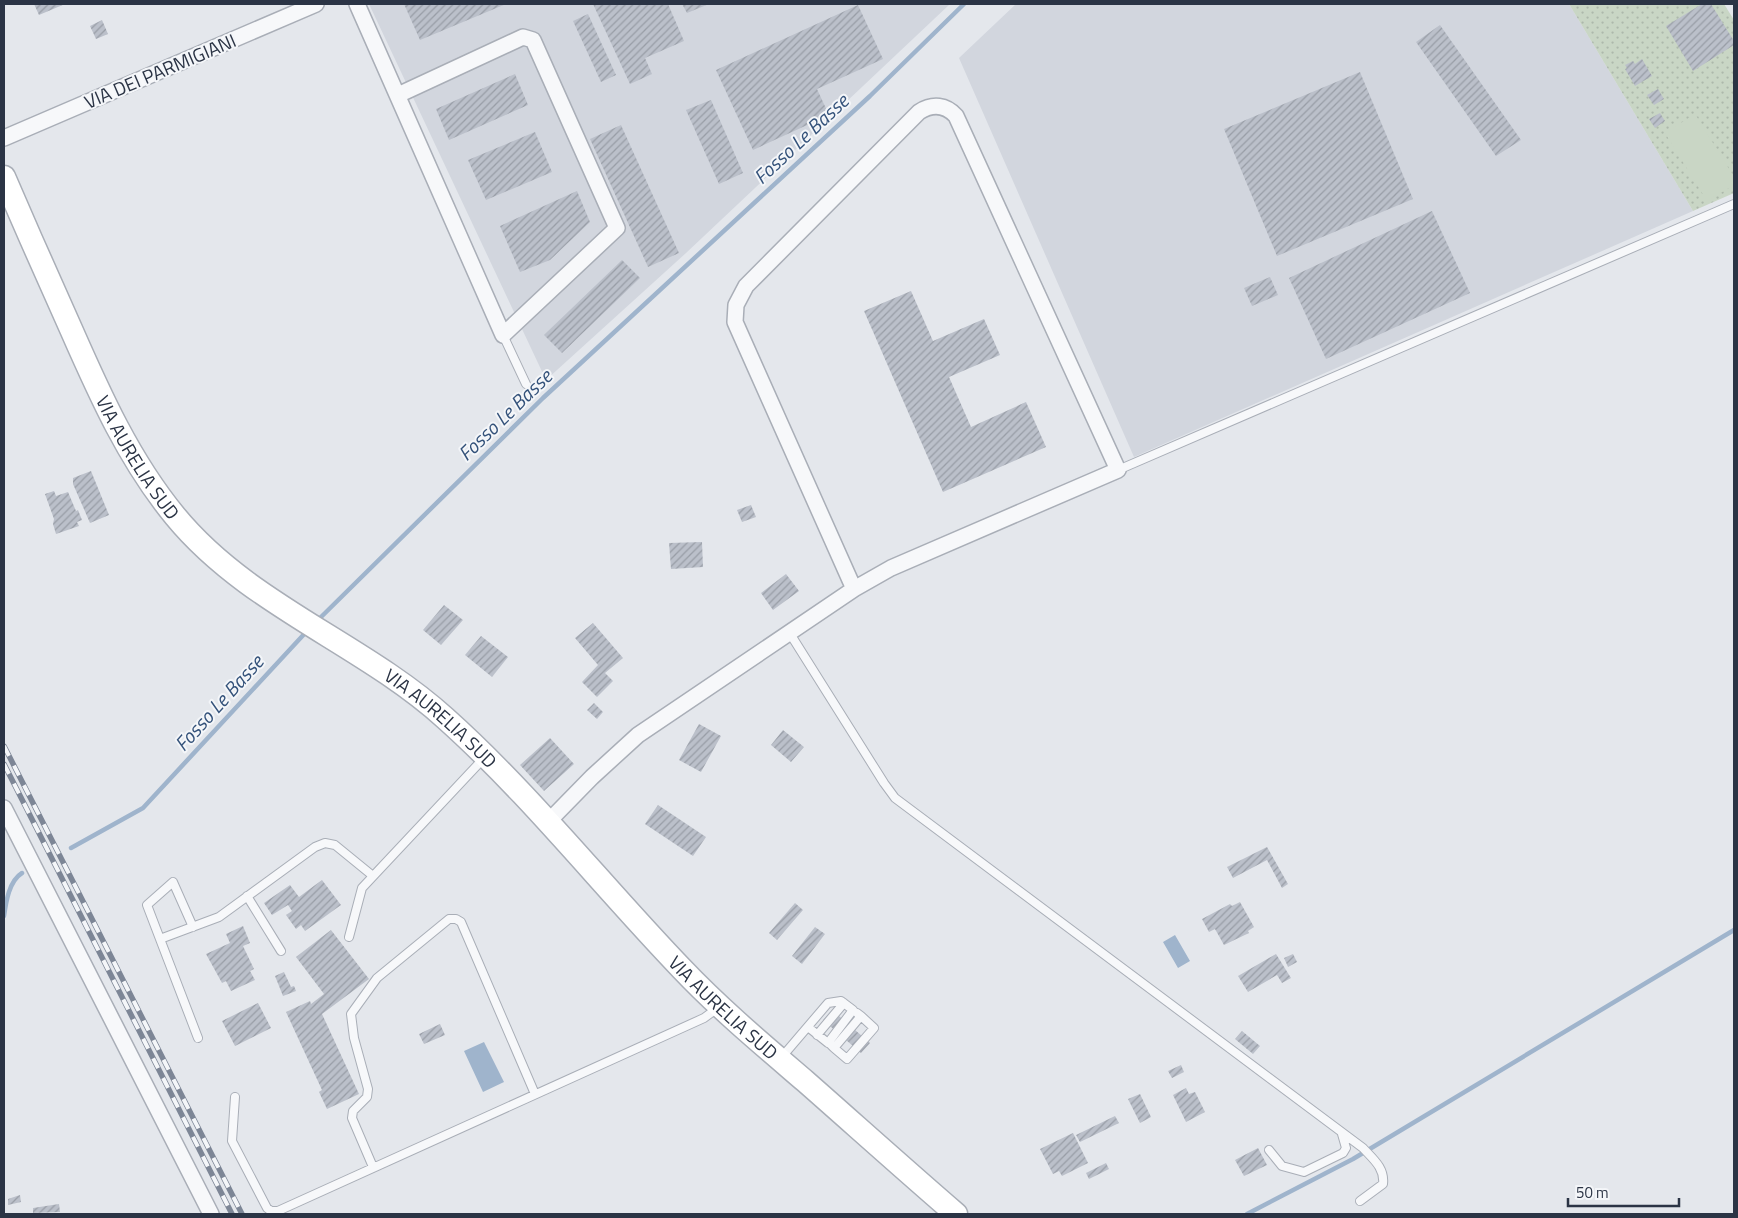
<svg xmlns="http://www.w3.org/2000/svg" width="1738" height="1218" font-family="'Titillium Web',sans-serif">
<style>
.built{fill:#d2d6de}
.grass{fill:url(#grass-dots)}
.park{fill:#c9d6c5}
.water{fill:#9fb4cc}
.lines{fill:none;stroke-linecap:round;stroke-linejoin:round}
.stream{stroke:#9fb4cc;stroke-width:4.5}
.building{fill:url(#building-hatch)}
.lane-casing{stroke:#a9aeb7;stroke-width:10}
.street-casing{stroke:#a9aeb7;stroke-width:18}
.secondary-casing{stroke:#a9aeb7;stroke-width:25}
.lane{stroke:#f7f8fa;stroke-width:8}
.street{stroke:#f7f8fa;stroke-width:15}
.secondary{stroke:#fff;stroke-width:22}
.rail-casing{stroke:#7d8696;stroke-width:5.5}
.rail{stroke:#f4f6f9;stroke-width:4;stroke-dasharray:11;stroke-linecap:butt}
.labels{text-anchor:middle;stroke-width:4;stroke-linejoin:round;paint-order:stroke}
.street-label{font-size:19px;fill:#2b3445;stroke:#f4f6f9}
.water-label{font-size:20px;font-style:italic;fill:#34527a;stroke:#f4f6f9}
</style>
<defs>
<pattern id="grass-dots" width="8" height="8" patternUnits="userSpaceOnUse" patternTransform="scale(1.25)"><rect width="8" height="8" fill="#c9d6c5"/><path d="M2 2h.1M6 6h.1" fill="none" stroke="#adb8ab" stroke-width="1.8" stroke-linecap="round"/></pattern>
<pattern id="building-hatch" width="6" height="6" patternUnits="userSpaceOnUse" patternTransform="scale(1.25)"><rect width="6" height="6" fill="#bbc0ca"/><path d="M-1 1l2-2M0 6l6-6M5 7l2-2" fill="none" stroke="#989da6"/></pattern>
</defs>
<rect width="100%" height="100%" fill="#e4e7ec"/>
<path class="built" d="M369,4H950L686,253L546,380Z
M1016,4H1569L1693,211L1134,457L959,58Z"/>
<path class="grass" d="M1569,4H1724L1734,20V193L1693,211Z"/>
<path class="park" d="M1695,114L1734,177V185L1707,201L1665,133Z"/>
<path class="water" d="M1175,935L1190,961L1178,968L1163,942Z
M484,1042L504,1082L483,1092L464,1051Z"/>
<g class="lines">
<path class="stream" d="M317,621L543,398L870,96L964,4
M71,848L143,808L307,631
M4,916C6,902 9,881 22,873
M1247,1214L1353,1159L1734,930"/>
</g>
<path class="building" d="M34,4H65L39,15Z
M404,4H506L420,40Z
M593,4H668L684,41L645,58L652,74L630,84Z
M682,4H709L687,13Z
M1702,4H1711L1734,41V45L1693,71L1666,26Z
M858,5L883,59L817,89L829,115L753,150L716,70Z
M588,14L616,75L601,82L573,21Z
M102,20L108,34L96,39L90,26Z
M1440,25L1521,140L1496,156L1416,42Z
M1642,59L1652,76L1635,86L1625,69L1627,68L1625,65L1633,61L1635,64Z
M1360,72L1413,199L1277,256L1224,129Z
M515,74L528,105L449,140L436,109Z
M1658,89L1664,99L1654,105L1647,95Z
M711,100L743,173L719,184L686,110Z
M1660,113L1665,121L1655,128L1649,119Z
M621,125L679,253L648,267L590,139Z
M535,132L552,172L486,200L468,160Z
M577,191L590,222L550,260L520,272L500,226Z
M1432,211L1470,293L1326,359L1289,278Z
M622,260L640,278L562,353L544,335Z
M1270,277L1278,295L1252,306L1244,288Z
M911,291L933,341L984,319L1000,355L949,377L971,427L1026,402L1046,447L943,492L864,311Z
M91,471L109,515L90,523L73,484V478Z
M54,491L56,496L68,492L76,511L78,510L82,520L77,522L79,526L56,534L53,524L54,519L45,494Z
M751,505L756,517L742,522L737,510Z
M702,542L703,567L671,569L669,543Z
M786,574L799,591L773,610L761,593Z
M444,605L463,620L441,645L423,630Z
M593,623L623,658L605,673L613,681L597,697L582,682L598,665L575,638Z
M481,636L508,657L492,677L465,655Z
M594,703L603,712L597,719L587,710Z
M699,724L721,736L701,772L679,760Z
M783,730L804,747L791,762L771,745Z
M550,738L574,764L544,791L520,765Z
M658,805L706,837L693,856L645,824Z
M1267,847L1288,884L1282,888L1267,860L1233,878L1227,867Z
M322,880L341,905L305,931L301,925L296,929L286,915L292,911L288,905L272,915L264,903L290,885L299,897Z
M1240,902L1254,927L1248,931L1249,933L1224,945L1215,929L1209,932L1202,919L1230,904L1232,906Z
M795,903L803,910L777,940L769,933Z
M243,926L250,943L243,946L254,969L250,971L255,980L231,991L226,981L222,983L206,954L230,943L226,934Z
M815,927L825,934L802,964L792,956Z
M331,930L369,979L322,1014L359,1094L327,1109L319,1092L322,1090L286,1012L310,1001L311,1004L324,994L296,957Z
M1276,954L1291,978L1282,983L1277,975L1248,992L1238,976Z
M1293,954L1297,962L1288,967L1284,958Z
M284,972L291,987L294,986L296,991L283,996L275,976Z
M258,1003L271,1028L235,1046L222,1021Z
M832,1010L870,1043L861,1053L823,1020Z
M440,1024L445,1035L424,1044L419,1034Z
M1242,1031L1260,1046L1253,1054L1235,1039Z
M1181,1065L1184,1072L1172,1078L1168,1071Z
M1186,1088L1189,1094L1195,1092L1205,1112L1186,1122L1173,1095Z
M1140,1094L1151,1117L1140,1123L1128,1099Z
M1115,1116L1119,1123L1080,1142L1076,1135Z
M1073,1133L1088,1163L1062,1176L1059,1171L1053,1174L1040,1149Z
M1258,1148L1267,1165L1244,1176L1235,1160Z
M1106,1163L1109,1169L1089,1179L1086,1173Z
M20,1195L21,1202L8,1205V1199Z
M59,1204L60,1212L33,1213V1208Z"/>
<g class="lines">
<g class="lane-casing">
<path id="lane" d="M503,335L526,384
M1118,470L1734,204
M789,632L884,783L895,798L1363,1148C1373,1159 1385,1168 1383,1184L1360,1201
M247,896L281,951
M349,937L362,888L484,758
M160,939L147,905L173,882L193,927
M817,1035L844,1003
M198,1038L160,939L219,917L315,847L325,843L335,845L373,876
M831,1045L834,1048L861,1016L857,1013
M834,1048L847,1059L874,1028L861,1016
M781,1058L828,1003L841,1001L853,1010L828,1043L808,1027
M235,1097L232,1141L267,1208L271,1211H278L704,1018L719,1007
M1269,1150L1282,1166L1304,1172L1343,1153L1346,1148L1342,1134
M373,1167L352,1118L353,1111L367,1097L368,1089L354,1038L351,1014L377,978L449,919H456L461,922L535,1094"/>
</g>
<g class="street-casing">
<path id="street" d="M357,4L503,335L617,228L533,40L523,37L398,95
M4,138L316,4
M4,808L211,1214
M547,823L592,777L638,735L854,589L891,568L1118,470L956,116C946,105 933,103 919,112L746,286L736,305L735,322L854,589"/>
</g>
<g class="secondary-casing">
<g id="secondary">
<path id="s1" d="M4,177C26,228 48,278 71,329C100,395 129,460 175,516C248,605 362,643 445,718C530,794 603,887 682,969C720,1009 763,1045 805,1081C855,1125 905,1170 956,1214"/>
</g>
</g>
<use href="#lane" class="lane"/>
<use href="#street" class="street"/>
<use href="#secondary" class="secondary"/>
<g class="rail-casing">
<path id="rail" d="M4,746L242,1214
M4,764L232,1214"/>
</g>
<use href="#rail" class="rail"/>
</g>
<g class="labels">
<g class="street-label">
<text transform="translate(160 71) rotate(-23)" y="7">VIA DEI PARMIGIANI</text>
<text dy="7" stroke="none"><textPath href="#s1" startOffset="311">VIA AURELIA SUD</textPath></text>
<text dy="7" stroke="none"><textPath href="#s1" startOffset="716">VIA AURELIA SUD</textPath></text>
<text dy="7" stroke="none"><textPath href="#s1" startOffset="1121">VIA AURELIA SUD</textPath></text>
</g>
<g class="water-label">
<text transform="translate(801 139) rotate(-43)" y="7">Fosso Le Basse</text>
<text transform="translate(505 415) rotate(-44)" y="7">Fosso Le Basse</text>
<text transform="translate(219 703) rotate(-48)" y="7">Fosso Le Basse</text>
</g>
</g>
<rect width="1738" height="1218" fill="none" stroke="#2b3445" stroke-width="10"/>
<path d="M1568 1198v8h111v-8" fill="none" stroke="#2b3445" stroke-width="2.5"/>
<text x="1576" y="1198" font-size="15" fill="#2b3445" stroke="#f4f6f9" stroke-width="4" paint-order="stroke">50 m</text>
</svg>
